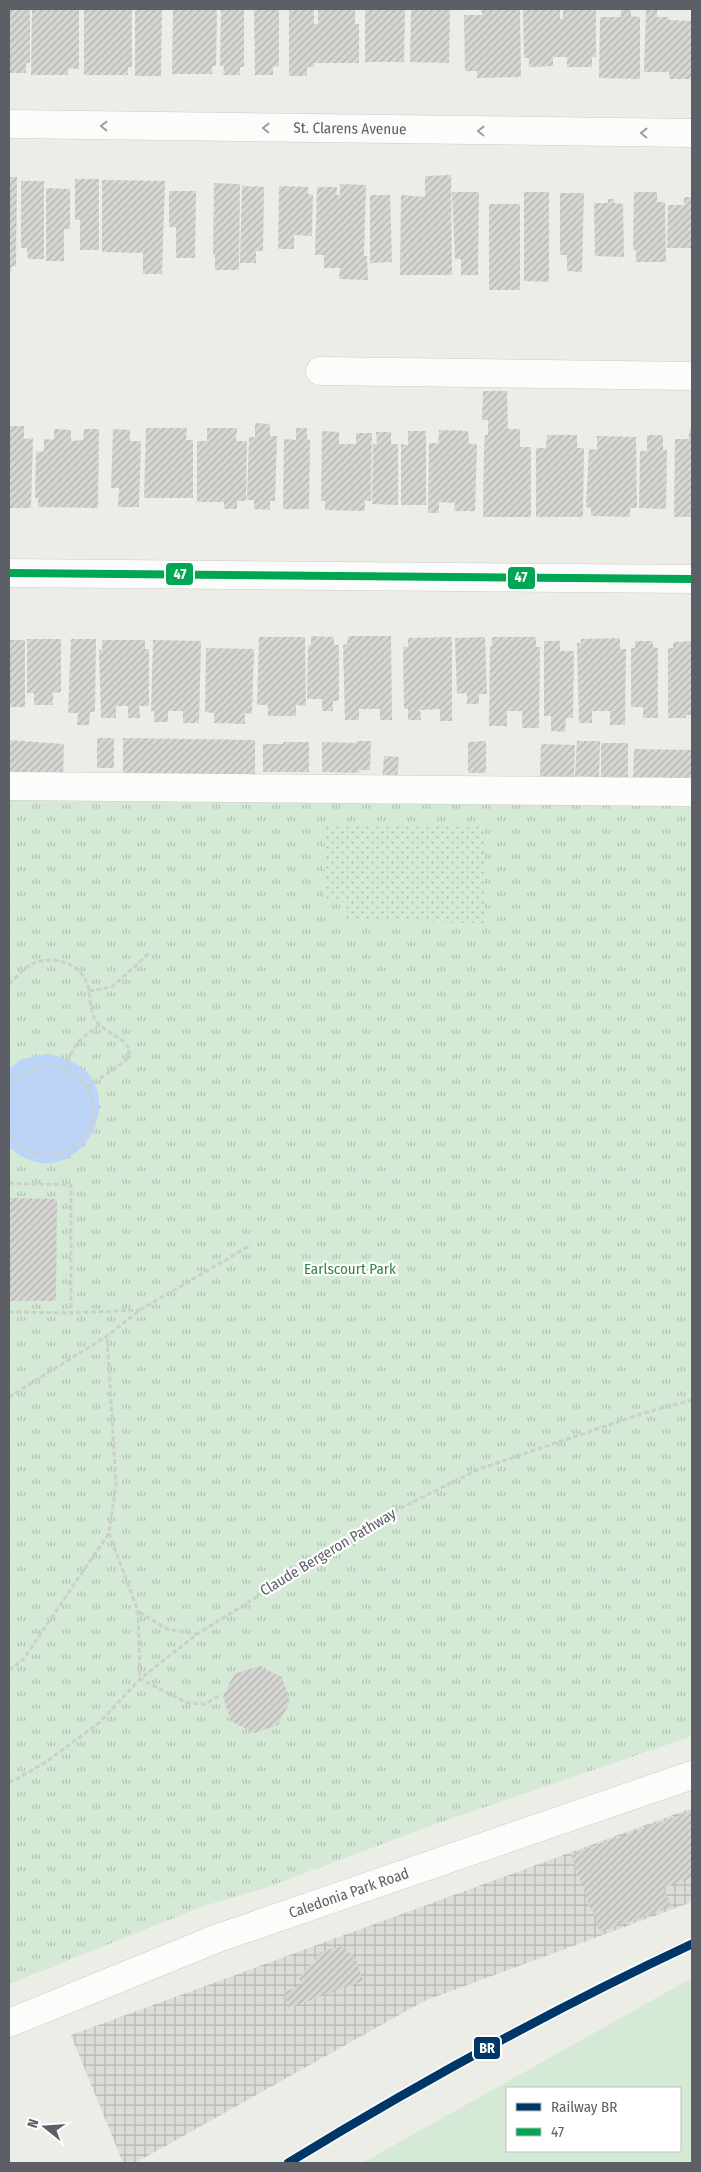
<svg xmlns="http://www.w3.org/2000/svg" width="701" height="2172" font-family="'Fira Sans Condensed',sans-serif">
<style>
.industrial{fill:url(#industrial-grid)}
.grass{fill:#d5ead6;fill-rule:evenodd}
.park{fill:url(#park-tufts)}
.garden{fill:url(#garden-dots)}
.water{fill:#bbd4f8}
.building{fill:url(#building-hatch)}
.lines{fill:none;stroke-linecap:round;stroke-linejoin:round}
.minor-casing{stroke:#cacbca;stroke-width:29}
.path{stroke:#cbcfce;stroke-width:3;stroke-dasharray:5 2.5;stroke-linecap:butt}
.minor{stroke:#fcfcfb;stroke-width:28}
.bus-1-casing{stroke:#fff;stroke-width:11}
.bus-1{stroke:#00a651;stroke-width:8}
.rail-1-casing{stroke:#fff;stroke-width:12}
.rail-1{stroke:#003768;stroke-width:9}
.oneway{stroke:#9d9ea2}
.labels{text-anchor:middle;stroke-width:4.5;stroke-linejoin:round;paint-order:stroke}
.street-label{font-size:15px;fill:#5d5f66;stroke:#fff}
.park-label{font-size:15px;fill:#358547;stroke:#fff}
.line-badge{stroke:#fff;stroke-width:2}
.badge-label{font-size:14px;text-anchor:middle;font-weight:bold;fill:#fff}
</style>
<defs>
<pattern id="industrial-grid" width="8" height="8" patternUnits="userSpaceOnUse" patternTransform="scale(1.25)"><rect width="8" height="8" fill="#dddcd8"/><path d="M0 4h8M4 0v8" fill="none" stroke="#b6b6b3"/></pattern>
<pattern id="park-tufts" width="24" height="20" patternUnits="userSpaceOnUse" patternTransform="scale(1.25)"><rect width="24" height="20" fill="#d5ead6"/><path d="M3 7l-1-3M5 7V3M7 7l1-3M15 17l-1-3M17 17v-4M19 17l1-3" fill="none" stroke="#b0c1b1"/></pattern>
<pattern id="garden-dots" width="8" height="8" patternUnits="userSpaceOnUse" patternTransform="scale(1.25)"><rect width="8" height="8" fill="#d5ead6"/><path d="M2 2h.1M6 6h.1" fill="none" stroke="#b0c1b1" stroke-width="1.8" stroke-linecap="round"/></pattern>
<pattern id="building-hatch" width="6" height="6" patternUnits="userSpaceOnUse" patternTransform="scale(1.25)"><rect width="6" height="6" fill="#d6d6d2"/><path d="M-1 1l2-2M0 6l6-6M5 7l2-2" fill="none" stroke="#b1b1ae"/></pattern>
</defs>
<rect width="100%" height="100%" fill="#edede7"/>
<path class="industrial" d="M692,1808V1902L424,2001L135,2163H123L71,2035Z"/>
<path class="grass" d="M692,1978V2163H362ZM680,2088V2151H507V2088Z"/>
<path class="park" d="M9,796L692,802V1736L433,1825L262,1889L204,1906L9,1984Z"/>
<path class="garden" d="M325,826L485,827L484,923L346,921V902H324Z"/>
<path class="water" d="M47,1054C151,1070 79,1210 9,1147V1069L22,1059Z"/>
<path class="building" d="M9,9H30V63H26V73H9Z
M32,9H79V69L68,68V75H31Z
M84,9L132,10V67H128V75H84Z
M142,9H162L161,76H135V10Z
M173,9H217L216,66H212V74H172Z
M221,9H244V67H240V75H223L224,66H220Z
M254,9H279V66L273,67V75H255Z
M289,9H314V24H318V9H355V24H359V63H314V67H307V76H289Z
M365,9H405L404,62H365Z
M411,9H450L449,63L410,62Z
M482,9H520L521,77L477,78V71H465L464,15H482Z
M523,9H560V19H563V9H596V57H592V67H567V57H553V66L529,67V58H524Z
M621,9H631V16L640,17V79L599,78L600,17H621Z
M646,9H657V17H669V20L692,21V79H670L669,72H644Z
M451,175L452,275H400L401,195L425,197V176Z
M9,177H17L16,266L11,267V273H9Z
M75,179H99V250H80V220H75Z
M102,180L165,181L162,274H143V253L102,252Z
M21,181H44V259H28L27,248H21Z
M214,183L240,184L239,270H215V255H213Z
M340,184L366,185L364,256H367L368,280L339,279L340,268H324V255H315L317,187H337L336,195H340Z
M242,186L264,187L263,251H256V263H240Z
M279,186L308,187V194L313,195L312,236L294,235V249H278Z
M46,188L70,189V229H64V261H46Z
M169,191H196L195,258H176V227H169Z
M452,192H479L478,275H461V259H455Z
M524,192H549V282L524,281Z
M634,192H657V202H665L666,262H636V250H633Z
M560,193H584L582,272L567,271V255H560Z
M370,195H390L392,262L370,263Z
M684,197H692V248H667L668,205H684Z
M608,199H614V203L623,204L624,257L595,256L594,203H608Z
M489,204H520V290H489Z
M483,391H507L508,429H520V447H531V517H483L484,448L485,435H488V420H482Z
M255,423L270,424V436H277L275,501H270V510L254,509V500H247L249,437H255Z
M9,426H24V439L33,438L31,508H9Z
M146,428H187L186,440H193V498H144Z
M207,428H237L236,441H247L246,501H237V509H224V502H197V441H207Z
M296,428H307V439L310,440L309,509H283L284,439L296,440Z
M54,429L71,430V441L83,440L84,429H99L98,508L38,507V498H35L36,452L44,451V439L54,440Z
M113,429L130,430V441H141L139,507H118L119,488H111Z
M689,429H692V517H674L675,439H689Z
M439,430L468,431L469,444H477L475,511H454L455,503L439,502V513H428L429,443H438Z
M322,431L339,432V444H356V433H372L371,501H365V511L325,510V501H321Z
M408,431H426V505H401V444L408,445Z
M376,432H391V444H398V505L372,504L373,444H377Z
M547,435H577V448H584L583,517H536V448H546Z
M647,435H663V450H667L666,509L639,508L640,451H647Z
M597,436L636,437L637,508H630V517L591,516V508L586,507L589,449L597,450Z
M311,636L334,637V645H339V701H333V711H322V699H307L308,645H311Z
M348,636H391L392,720H380V709H359V720H345L343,645L347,644Z
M259,637H305L306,706L296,705V716H268V705H257Z
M452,637V721H440V709L420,710L421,720H408V709H404L403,647H408V638Z
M485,637L487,694H479V704H467V693L457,694L455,638Z
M492,637H536V647H540L539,728H522V711H507V726H489L490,646H492Z
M620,638V649H626L625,725H610V711H592V723H579L577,643H581V639Z
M27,639H61V692L53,693V705H34V693H27Z
M71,639H96L95,712H90L89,725H77L78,713H68Z
M9,640H25V707H9Z
M102,640H145V649H149V706H139L140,718H128V706H116V718H101L99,650H102Z
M153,640L201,641L199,723H183V711H168V722H154V711H151Z
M544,641H560V651H574L573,718H566L565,732L551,731V716H544Z
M635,641H653V647L658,648V718H643V707H631V648H635Z
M692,641V715H686V718H668V648H673V642Z
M206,648L254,649L252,714L245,713V724L214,723V713L205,712Z
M97,738H114V768H97Z
M123,738L255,740V775L123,774Z
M9,740L64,744L63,778L9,775Z
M356,741H371L370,770H359V773L322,772V742L357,743Z
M486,741V773H468V742Z
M577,741H600L599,777L575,776Z
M283,742H309V772H263V744H283Z
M601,743H628V778H601Z
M541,744L575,745L574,777L540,776Z
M634,749L692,750V781L633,780Z
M384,756L399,757L397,780H382Z
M9,1198L57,1199L56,1301H9Z
M259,1666L282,1677L290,1702L278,1725L254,1733L231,1721L223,1697L234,1674Z
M692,1811V1878L664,1888L671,1907L600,1932L593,1911H591L571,1854Z
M343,1946L356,1960L363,1981L289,2008L284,1992L302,1985L299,1978L321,1952Z"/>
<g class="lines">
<g class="minor-casing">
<g id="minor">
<path id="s1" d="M9,124L692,133"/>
<path d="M320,371L692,376"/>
<path d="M9,573L692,579"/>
<path d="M9,786L692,792"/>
<path id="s2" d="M9,2023L218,1938L692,1775"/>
</g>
</g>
<path class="path" d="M9,984C16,978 24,968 32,964C51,955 78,962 86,981C91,993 89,1008 95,1019C104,1033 119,1034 130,1049L126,1060L87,1088
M89,991L112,987L148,954
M65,1069C72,1047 80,1037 100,1025
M9,1091C18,1075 31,1067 49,1066C61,1066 74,1073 82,1082C124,1131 38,1189 9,1130
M9,1183L71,1185V1313L140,1310
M9,1312L71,1313
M9,1397L107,1336L140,1310L251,1245
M109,1533L138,1611L140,1679L188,1703L205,1704L221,1695
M139,1612L167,1629L197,1634
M9,1670L23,1660L109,1533L116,1484L107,1336
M9,1783L46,1762L100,1722L140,1679L197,1634L397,1510L479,1469L647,1412L692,1400"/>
<use href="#minor" class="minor"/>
<g class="bus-1-casing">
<path id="bus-1" d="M9,573L692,579"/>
</g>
<use href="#bus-1" class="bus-1"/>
<g class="rail-1-casing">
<path id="rail-1" d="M288,2163C419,2083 553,2009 692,1944"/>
</g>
<use href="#rail-1" class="rail-1"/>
</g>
<defs><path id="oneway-chevron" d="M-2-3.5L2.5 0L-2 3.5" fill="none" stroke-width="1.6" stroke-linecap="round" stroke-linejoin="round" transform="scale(1.25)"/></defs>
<g class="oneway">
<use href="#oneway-chevron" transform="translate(104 126) rotate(-179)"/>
<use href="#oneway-chevron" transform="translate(266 128) rotate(-179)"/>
<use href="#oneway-chevron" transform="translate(481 131) rotate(-179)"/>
<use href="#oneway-chevron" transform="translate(644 133) rotate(-179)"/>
</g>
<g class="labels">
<g class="street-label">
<text dy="5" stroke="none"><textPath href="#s1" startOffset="341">St. Clarens Avenue</textPath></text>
<text transform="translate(328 1552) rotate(-31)" y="5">Claude Bergeron Pathway</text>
<text dy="5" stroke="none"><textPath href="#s2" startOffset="364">Caledonia Park Road</textPath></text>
</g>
<g class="park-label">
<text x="350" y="1274">Earlscourt Park</text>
</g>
</g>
<g class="line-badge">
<rect x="165" y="562" width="29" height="24" rx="5" fill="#00a651"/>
<rect x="507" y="566" width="29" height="24" rx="5" fill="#00a651"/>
<rect x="473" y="2036" width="28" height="24" rx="5" fill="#003768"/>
</g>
<g class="badge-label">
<text x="180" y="579">47</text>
<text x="521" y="582">47</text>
<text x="487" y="2053">BR</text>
</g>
<rect width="701" height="2172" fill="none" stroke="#5d5f66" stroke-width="20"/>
<rect x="506" y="2087" width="175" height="65" fill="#ffffff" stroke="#bebfc2"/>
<rect x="516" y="2103" width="25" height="8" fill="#003768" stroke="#bebfc2"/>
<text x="551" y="2112" font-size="15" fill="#5d5f66">Railway BR</text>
<rect x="516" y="2128" width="25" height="8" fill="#00a651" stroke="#bebfc2"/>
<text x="551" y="2137" font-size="15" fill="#5d5f66">47</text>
<g transform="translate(45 2127) rotate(287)" stroke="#ffffff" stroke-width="4" paint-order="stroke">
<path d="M0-4L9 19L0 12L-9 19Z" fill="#5d5f66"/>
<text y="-8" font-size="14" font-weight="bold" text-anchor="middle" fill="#5d5f66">N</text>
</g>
</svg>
